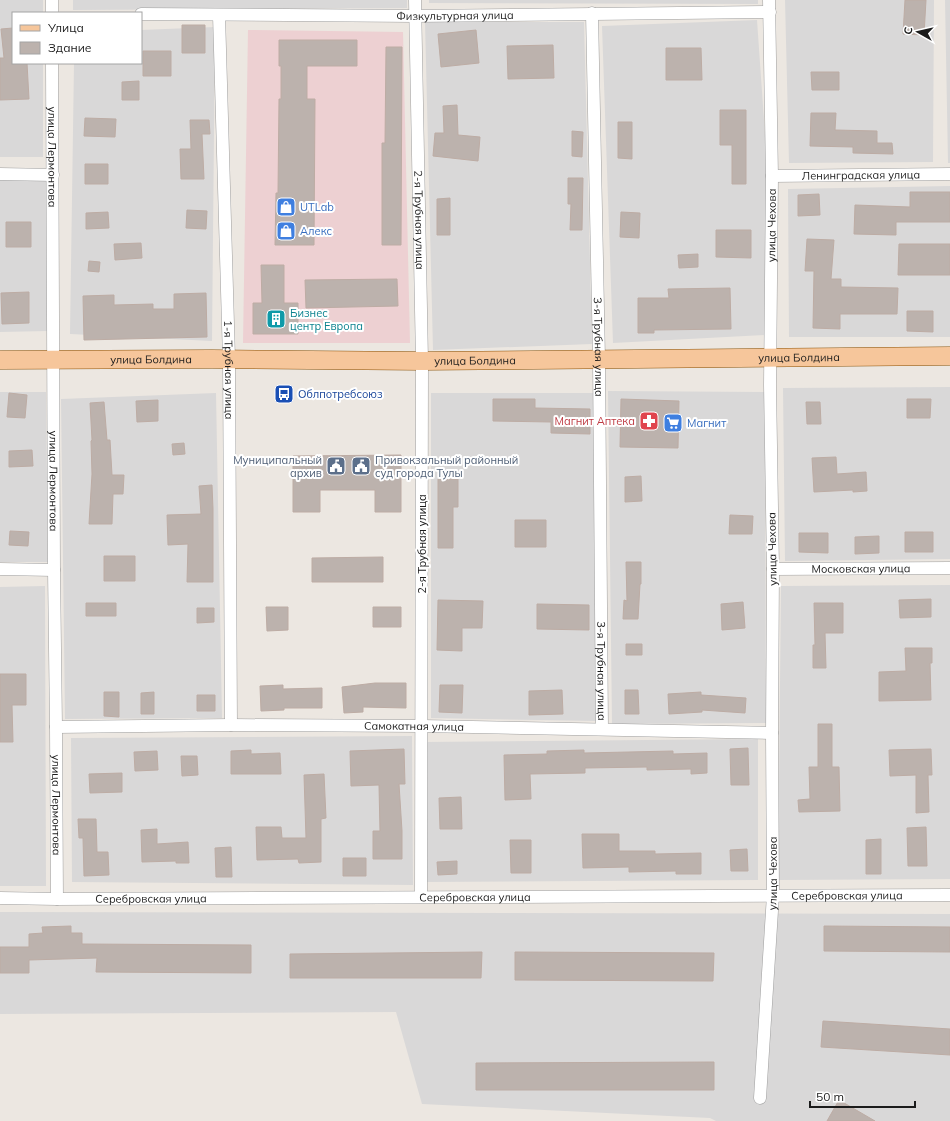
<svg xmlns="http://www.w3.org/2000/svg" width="950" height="1121" font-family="Mulish,sans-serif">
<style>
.residential{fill:#d9d8d8}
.commercial{fill:#edd0d2}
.building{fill:#bcb2ad;stroke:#bdaca4}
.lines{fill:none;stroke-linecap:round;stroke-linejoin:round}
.minor-casing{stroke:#9f9f9f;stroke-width:13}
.primary-casing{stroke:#8a5207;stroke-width:19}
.minor{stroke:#fff;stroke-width:12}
.primary{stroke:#f6c69b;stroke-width:18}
.labels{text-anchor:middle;stroke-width:4;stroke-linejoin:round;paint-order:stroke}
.street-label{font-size:11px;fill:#1b1b1b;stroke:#fff}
.shop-label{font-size:11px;fill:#366cbe;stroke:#fff;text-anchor:start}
.culture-label{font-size:11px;fill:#0d838f;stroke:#fff;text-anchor:start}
.transit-label{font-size:11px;fill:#164399;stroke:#fff;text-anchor:start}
.health-label{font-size:11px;fill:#be3a42;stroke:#fff;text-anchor:end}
.service-label{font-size:11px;fill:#4e5e75;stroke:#fff;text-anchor:end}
</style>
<rect width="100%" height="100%" fill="#ece7e1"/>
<path class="residential" d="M0,0H43V13H13V63H43V157H0Z
M73,0H407V8L73,10Z
M429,0H758V4L429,3Z
M785,0H934L933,162L789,163Z
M945,0H950V163H948Z
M757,20L768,178L765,335L613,343L602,26Z
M425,22H584L592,344L433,350Z
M215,27L212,341L70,334L74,63H141V30Z
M48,178V331L0,332V179Z
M950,186V337H789L788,189Z
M950,387V559L785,561L783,388Z
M608,391L765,392L766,723L612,724Z
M0,392H46L48,562H0Z
M216,393L222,718L65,719L61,399Z
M431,393H594L598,721L431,718Z
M950,585V879L778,880L781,586Z
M45,586L46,886H0V587Z
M412,736L413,885L72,882L71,738Z
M758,739V880L424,882V742Z
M0,912L950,914V1121H716L710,1118L422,1104L396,1012L0,1014Z"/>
<path class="commercial" d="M248,30L403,32L410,343H243Z"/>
<path class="building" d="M905,0H926L924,35L903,34Z
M182,25H205V53H182Z
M13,28V63H27L29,99L0,100V58H4L1,29Z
M476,30L479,63L441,67L438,34Z
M279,40H357V66H307V99H315L314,245H275L276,193H278L279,99H281V66H279Z
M553,45L554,78L508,79L507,46Z
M386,47H402L401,245H382V143H385Z
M666,48H701L702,80H666Z
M143,51H171V76H143Z
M811,72H839V90H812Z
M139,81V100H122V82Z
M457,105L458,135L480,137L478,161L433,156L435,133H444L443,106Z
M720,110H746V184H732V145H720Z
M811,113H836L835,130L877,131V143H892L893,154L853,153V147L810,146Z
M85,118L116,119L115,137L84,136Z
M190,120H209L210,134H202L204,179H181L180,149H191Z
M618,122H632V159L618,158Z
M572,131L583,132L582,157L572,156Z
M85,164H108V184H85Z
M568,178H583L582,230H570L571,204H568Z
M910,192H950V222H896V235L854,234L855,205L910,207Z
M819,194L820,215L798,216V195Z
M450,198V235H437V199Z
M187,210L207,211L206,229L186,228Z
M108,212L109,228L86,229V213Z
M621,212L640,213L639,238L620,237Z
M6,222H31V247H6Z
M716,230H751V258L716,257Z
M807,239L834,240L831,279H841V287L898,288L897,314H840V329L813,328L814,271H805Z
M141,243L142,258L115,260L114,244Z
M899,244H950V275H898Z
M698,254V267L679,268L678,255Z
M89,261L100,262L99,272L88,271Z
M261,265H284V303H298V334H253V303H262Z
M397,279L398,306L306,308L305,280Z
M730,288L731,329L654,330V333H638V298H669L668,289Z
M29,292V323L2,324L1,293Z
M206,293L207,337L84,340L83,296L114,295V305L153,304V309H174V294Z
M907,311H933V332L907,331Z
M9,393L27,395L25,418L7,417Z
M493,399H535V408L590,409V434L551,433V422L493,421Z
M621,399L679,401L678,448L620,447Z
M907,399H931L930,418H907Z
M158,400V421L137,422L136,401Z
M104,402L107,440H110L112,475H124L123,494H113L112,524H89L92,474L91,441L92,440L90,403Z
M806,402H820L821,424H807Z
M184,443L185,454L173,455L172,444Z
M32,450L33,466L9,467V451Z
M401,455V512H375V490H320V512H293V456Z
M836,457L837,474L866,472L867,491L853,492V490L814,492L812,458Z
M641,476L642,501L625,502V477Z
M438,479H458V507H453V548H438Z
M212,485L213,509V582H187L188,544L168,545L167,515L201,514L199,486Z
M730,515L753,516L752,534H729Z
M515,520H546V547H515Z
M10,531L29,532L28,546L9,545Z
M905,532H933V552H905Z
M799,533H828V553L799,552Z
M879,536V553L855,554V537Z
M104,556H135V581H104Z
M383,557V582H312V558Z
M626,562H641V584H640L638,619H623L624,600L627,601Z
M931,599V617L900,618L899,600Z
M438,600L483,601L482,628H462V651L437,650Z
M743,602L745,628L722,630L721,604Z
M86,603H116V616H86Z
M814,603H843V633H825L826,668H813V645H815Z
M537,604L589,605V630L537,629Z
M266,607H288V630L267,631Z
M373,607H401V627H373Z
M197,608H214V622L197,623Z
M626,644H642V655H626Z
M905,648H932V663H930L931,700L879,701V672L906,671Z
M0,674H26V705H12L13,742H0Z
M375,683H406V708L363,707V712L344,713L342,687Z
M283,685V689L322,688V708H284V710L261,711L260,686Z
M440,685H463L462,713L439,712Z
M562,690L563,714L529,715V691Z
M625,690H638L639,714H625Z
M104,692H119V717L104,716Z
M154,692V714H141V693Z
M701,692V695L746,698L745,713L702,710V712L669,714L668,694Z
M197,695H215V711H197Z
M818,724H832V767H839L840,811L799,812L798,800L810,799L809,767H818Z
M748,748L749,785H731L730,749Z
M404,749L405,784H399L402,831V859H373V831H380L379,785L351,786L350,751Z
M931,749L932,775H928L929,812L916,813V775L890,776L889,750Z
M251,750V754L280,753L281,774H231V751Z
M584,750V753L673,751V754L707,753V773L691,774V769L647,770V767L585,768V773L530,774L531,799L505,800L504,755L547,754V751Z
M157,751L158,770L135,771L134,752Z
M181,756H197L198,775L182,776Z
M122,773V792L90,793L89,774Z
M324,774L326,818L321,819V862L299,863L298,859L257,860L256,827H281L282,838H306L304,775Z
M461,797L462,829H440L439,798Z
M78,819H96L97,852H108L109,875L84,876L83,838H79Z
M926,827L927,866H908L907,828Z
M157,829V844L188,842L189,863H176V861L142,862L141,830Z
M582,834H619V851H655V854L701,853V874H676V871L629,872V867L583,868Z
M881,839V874H866V840Z
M510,840H531V873H511Z
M231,847L232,877H216L215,848Z
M747,849L748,871H731L730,850Z
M343,858H366V876H343Z
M457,861V874L438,875L437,862Z
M71,926V933H82V944L251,945V973L96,972L97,958L29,960V973H0V947H29V934L43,933L42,927Z
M824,926L950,927V952L824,951Z
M482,952L481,978H290V954Z
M515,952L714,953L713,981L515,980Z
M823,1021L950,1029V1055L821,1047Z
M714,1062V1090H476V1063Z
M839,1100L875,1121H827Z"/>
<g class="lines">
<g class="minor-casing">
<g id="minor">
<path id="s1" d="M415,0L422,361L421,897"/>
<path d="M52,13V0"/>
<path id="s2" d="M592,13L599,359L602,729"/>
<path id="s3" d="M141,14L415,16L770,12"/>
<path id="s4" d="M219,15L229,359L231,725"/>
<path id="s5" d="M52,63L54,570L56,727L57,899"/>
<path d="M0,174L53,175"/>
<path id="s6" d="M772,176L950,174"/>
<path d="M0,569L54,570"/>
<path id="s7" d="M773,569L950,568"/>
<path id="s8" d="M56,727L231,725L422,726L772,733"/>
<path id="s9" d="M0,898L57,899L950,895"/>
<path id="s10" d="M760,1098L773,895L772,733L773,569L770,385L772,176L769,0"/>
</g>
</g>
<g class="primary-casing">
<g id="primary">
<path id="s11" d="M0,360L212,359L422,361L950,356"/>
</g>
</g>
<use href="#minor" class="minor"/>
<use href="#primary" class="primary"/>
</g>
<defs>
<g id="shop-square" transform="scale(1)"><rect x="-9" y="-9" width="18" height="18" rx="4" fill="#3f7fe0" stroke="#fff"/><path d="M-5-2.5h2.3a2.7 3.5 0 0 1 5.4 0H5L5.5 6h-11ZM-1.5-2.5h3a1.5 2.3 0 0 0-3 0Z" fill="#fff"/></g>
<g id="building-square" transform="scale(1)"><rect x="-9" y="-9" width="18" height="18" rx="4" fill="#0f9aa8" stroke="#fff"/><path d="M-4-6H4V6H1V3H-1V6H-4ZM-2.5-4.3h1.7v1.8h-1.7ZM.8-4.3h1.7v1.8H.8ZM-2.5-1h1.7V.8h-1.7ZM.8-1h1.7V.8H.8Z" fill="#fff"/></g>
<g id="bus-square" transform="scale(1)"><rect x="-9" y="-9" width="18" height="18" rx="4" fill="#1a4fb4" stroke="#fff"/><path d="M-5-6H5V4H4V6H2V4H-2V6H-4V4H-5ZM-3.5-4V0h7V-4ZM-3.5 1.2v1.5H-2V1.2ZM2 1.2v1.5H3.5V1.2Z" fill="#fff"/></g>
<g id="pharmacy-square" transform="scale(1)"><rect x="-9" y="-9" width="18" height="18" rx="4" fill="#e0444e" stroke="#fff"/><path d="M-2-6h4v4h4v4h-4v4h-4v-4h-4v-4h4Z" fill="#fff"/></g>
<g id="supermarket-square" transform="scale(1)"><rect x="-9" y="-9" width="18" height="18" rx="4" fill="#3f7fe0" stroke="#fff"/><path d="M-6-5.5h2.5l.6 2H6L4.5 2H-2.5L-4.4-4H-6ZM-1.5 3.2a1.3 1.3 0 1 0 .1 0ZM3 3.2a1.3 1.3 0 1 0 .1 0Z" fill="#fff"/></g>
<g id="civic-square" transform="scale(1)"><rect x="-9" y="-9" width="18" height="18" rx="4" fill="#5c6f8a" stroke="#fff"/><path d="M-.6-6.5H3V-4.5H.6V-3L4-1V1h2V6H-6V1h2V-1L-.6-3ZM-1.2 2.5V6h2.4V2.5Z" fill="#fff"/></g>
</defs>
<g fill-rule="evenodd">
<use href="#shop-square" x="286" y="207"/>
<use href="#shop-square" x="286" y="231"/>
<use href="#building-square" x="276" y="319"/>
<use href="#bus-square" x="284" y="394"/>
<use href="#pharmacy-square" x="649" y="421"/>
<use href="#supermarket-square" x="673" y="423"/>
<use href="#civic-square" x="336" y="466"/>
<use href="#civic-square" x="361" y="466"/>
</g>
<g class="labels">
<g class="street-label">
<text dy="4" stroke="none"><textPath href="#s3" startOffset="314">Физкультурная улица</textPath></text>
<text dy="4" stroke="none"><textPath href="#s5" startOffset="94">улица Лермонтова</textPath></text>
<text dy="4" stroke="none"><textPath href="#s6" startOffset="89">Ленинградская улица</textPath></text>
<text dy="4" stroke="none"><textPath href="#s1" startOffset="220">2-я Трубная улица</textPath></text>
<text dy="4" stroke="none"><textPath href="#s10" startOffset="873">улица Чехова</textPath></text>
<text dy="4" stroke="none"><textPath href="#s2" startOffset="334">3-я Трубная улица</textPath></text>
<text dy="4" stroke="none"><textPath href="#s11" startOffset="799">улица Болдина</textPath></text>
<text dy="4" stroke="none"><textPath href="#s11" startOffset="151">улица Болдина</textPath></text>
<text dy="4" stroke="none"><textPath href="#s11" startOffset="475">улица Болдина</textPath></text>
<text dy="4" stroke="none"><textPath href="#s4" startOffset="355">1-я Трубная улица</textPath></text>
<text dy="4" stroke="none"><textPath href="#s5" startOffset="418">улица Лермонтова</textPath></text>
<text transform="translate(422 544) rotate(-90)" y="4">2-я Трубная улица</text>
<text transform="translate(772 549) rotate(-91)" y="4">улица Чехова</text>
<text dy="4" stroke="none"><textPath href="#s7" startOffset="88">Московская улица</textPath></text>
<text dy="4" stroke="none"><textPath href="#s2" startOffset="658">3-я Трубная улица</textPath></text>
<text dy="4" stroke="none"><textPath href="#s8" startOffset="358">Самокатная улица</textPath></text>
<text dy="4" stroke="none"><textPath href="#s5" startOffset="742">улица Лермонтова</textPath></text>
<text dy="4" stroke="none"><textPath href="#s10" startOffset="225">улица Чехова</textPath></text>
<text dy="4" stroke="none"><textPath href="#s9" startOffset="847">Серебровская улица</textPath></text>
<text dy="4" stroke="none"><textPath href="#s9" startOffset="475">Серебровская улица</textPath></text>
<text dy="4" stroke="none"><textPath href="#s9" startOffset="151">Серебровская улица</textPath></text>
</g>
<g class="shop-label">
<text x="300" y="211">UTLab</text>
<text x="300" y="235">Алекс</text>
<text x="687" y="427">Магнит</text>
</g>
<g class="culture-label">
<text x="290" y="317">Бизнес<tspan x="290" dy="13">центр Европа</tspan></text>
</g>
<g class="transit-label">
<text x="298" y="398">Облпотребсоюз</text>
</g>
<g class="health-label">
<text x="635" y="425">Магнит Аптека</text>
</g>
<g class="service-label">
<text x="322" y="464">Муниципальный<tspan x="322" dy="13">архив</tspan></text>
<text x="375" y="464" text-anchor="start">Привокзальный районный<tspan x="375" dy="13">суд города Тулы</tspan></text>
</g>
</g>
<rect x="12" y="12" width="130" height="52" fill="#ffffff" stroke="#a4a4a4"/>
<rect x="20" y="25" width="20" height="6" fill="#f6c69b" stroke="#a4a4a4"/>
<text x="48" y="32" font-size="12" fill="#1b1b1b">Улица</text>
<rect x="20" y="42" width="20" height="12" fill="#bcb2ad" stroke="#a4a4a4"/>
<text x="48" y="52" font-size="12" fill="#1b1b1b">Здание</text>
<g transform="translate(918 32) rotate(278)" stroke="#ffffff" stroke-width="3" paint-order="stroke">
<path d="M0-3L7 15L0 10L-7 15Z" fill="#1b1b1b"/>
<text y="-6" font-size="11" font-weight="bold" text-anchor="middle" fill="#1b1b1b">С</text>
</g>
<path d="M810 1101v6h105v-6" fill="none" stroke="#1b1b1b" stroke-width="2"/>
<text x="816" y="1101" font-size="12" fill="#1b1b1b" stroke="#ffffff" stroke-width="3" paint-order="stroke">50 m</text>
</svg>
